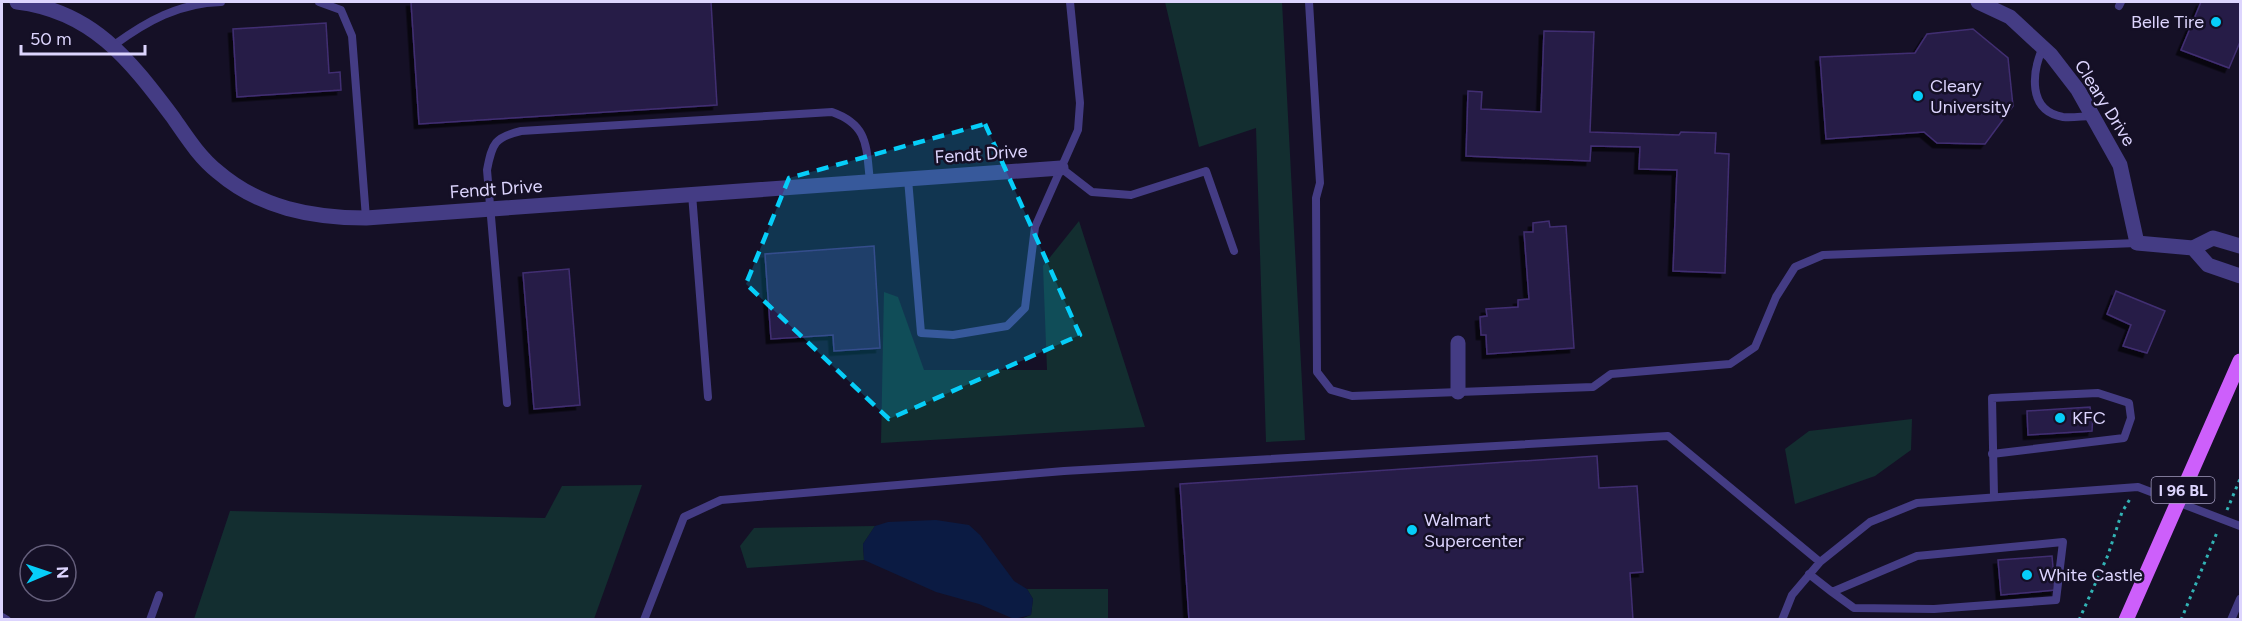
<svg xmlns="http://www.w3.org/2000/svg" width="2242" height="621" font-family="Figtree,sans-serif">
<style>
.green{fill:#132e30}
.water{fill:#0b1b43}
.building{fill:#281c46;stroke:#412f72;stroke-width:1.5;filter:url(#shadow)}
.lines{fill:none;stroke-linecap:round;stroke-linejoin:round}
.path{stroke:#32b3b5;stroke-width:3;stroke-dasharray:3 4.5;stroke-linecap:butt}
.lane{stroke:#443c84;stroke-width:8}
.street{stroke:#443c84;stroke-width:15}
.primary{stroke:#cd5ffb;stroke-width:15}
.marked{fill:#06cef9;fill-opacity:0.2;stroke:#06cef9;stroke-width:4.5;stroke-dasharray:12 8;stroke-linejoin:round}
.poi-dot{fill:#06cef9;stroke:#151026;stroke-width:2}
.labels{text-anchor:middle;stroke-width:5;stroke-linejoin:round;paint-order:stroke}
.shield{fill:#151026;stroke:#a19abd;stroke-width:1.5}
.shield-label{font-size:16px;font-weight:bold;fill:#ddd5fe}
.poi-label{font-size:18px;fill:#ddd5fe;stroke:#151026;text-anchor:start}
.street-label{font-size:18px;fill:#ddd5fe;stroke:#151026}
</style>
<defs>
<filter id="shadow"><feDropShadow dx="-4.5" dy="4.5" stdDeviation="0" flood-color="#0009"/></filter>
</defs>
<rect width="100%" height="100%" fill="#151026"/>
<path class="green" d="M1165,2H1282L1305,440L1266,442L1256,128L1199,147Z
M1079,221L1145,427L881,443L884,292L898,297L924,370H1047L1043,266Z
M1912,419L1911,450L1875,476L1795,504L1785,449L1809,431Z
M642,485L594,619H194L230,511L545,518L562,486Z
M875,526L863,544L864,560L747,568L740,546L754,528Z
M1027,589H1108V619L1018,620L1031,615L1033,599Z"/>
<path class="water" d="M936,520L969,525L980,535L1014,581L1027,589L1033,599L1031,615L1014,619L979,604L936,592L864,560L863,544L875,526L888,522Z"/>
<path class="building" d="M411,2H711L717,105L419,124Z
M2201,2H2240V42L2229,68L2181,50Z
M326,23L329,73L340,72L341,90L237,97L233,29Z
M1973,29L2008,58L2013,106L1985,144L1937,143L1924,132L1826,139L1820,57L1915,53L1927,34Z
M1544,31L1594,32L1590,132L1679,135L1681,132L1716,133L1715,153L1729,154L1725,273L1673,271L1677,170L1639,169L1640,147L1591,146L1590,161L1466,156L1468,91L1482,92L1481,109L1541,112Z
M1549,221L1550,227L1566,226L1574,348L1487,354L1486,335H1481L1480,317L1487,316L1486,309L1518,307V300L1529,299L1524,232H1533V223Z
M874,246L880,348L834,351L833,335L771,339L765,254Z
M569,269L580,405L534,409L523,273Z
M2116,291L2165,311L2147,353L2123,346L2131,325L2107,314Z
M2090,407L2091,413H2093L2092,431L2028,435L2027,411Z
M1597,456L1599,488L1637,486L1643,572L1630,573L1633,620H1189L1180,484Z
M2052,556L2055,590L2001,595L1998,560Z"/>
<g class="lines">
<path class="path" d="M2227,510L2240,479
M2079,620L2108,555L2122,512L2130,499
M2181,620L2218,530"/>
<path class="lane" d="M319,2L341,10L352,36L366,218
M1309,2L1320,183L1316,198L1317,372L1331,390L1352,396L1593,387L1611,374L1730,364L1755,347L1776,297L1795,267L1823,255L2137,243
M2119,6L2121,2
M114,45C147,21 179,3 221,2
M2043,47C2032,72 2027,111 2063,117C2073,118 2083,116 2092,116
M1061,168L1092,192L1131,195L1206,171L1234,251
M908,179L921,333L953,335L1007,326L1025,308L1035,227L1078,130L1080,103L1070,2
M692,194L708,397
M507,403L487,170C492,143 495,137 521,131L832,112C869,125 866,147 870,181
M1992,454L2124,438L2131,418L2129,403L2098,393L1992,398L1994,496
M1809,574L1832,592L1917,556L2063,542L2056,600L1934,609L1854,608L1832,592
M2,617L7,620
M150,620L159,595
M644,620L684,517L721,500L1064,471L1668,436L1820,562
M1782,620L1792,595L1820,562L1870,522L1917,503L2138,487L2240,526
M2231,620L2240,599"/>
<path class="street" d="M17,2C92,11 129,59 172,116C186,136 199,157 218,172C260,208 312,218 366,218L1061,168
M1978,2L2010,17L2051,55L2078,90L2120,165L2137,243L2193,248L2213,238L2240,246
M2193,248L2208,265L2240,276
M1458,392V343"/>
<path class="primary" d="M2126,620L2240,361"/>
</g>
<path class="marked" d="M985,124L1080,335L889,419L746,284L789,178Z"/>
<g class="poi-dot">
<circle cx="2216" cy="22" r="6"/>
<circle cx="1918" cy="96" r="6"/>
<circle cx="2060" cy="418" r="6"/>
<circle cx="1412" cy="530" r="6"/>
<circle cx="2027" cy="575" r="6"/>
</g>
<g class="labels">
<rect class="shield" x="2151.5" y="477" width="63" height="26" rx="4.5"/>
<g class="shield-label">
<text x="2183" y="496">I 96 BL</text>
</g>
<g class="poi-label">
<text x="2204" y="28" text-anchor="end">Belle Tire</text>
<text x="1930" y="92">Cleary<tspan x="1930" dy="21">University</tspan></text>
<text x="2072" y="424">KFC</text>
<text x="1424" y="526">Walmart<tspan x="1424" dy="21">Supercenter</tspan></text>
<text x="2039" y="581">White Castle</text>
</g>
<g class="street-label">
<text transform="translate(2105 103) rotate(58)" y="6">Cleary Drive</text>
<text transform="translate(981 154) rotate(-4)" y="6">Fendt Drive</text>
<text transform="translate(496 189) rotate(-4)" y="6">Fendt Drive</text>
</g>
</g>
<rect width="2242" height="621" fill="none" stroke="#ddd5fe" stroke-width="6"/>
<g transform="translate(48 573) rotate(88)"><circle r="28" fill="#151026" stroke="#655f7c" stroke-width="1.5"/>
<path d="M0-4.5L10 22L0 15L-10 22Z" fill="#06cef9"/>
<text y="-9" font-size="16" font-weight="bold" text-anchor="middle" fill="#ddd5fe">N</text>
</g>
<path d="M21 45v9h124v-9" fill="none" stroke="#ddd5fe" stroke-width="3"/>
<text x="30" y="45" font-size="18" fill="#ddd5fe" stroke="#151026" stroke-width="4.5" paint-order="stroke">50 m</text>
</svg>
